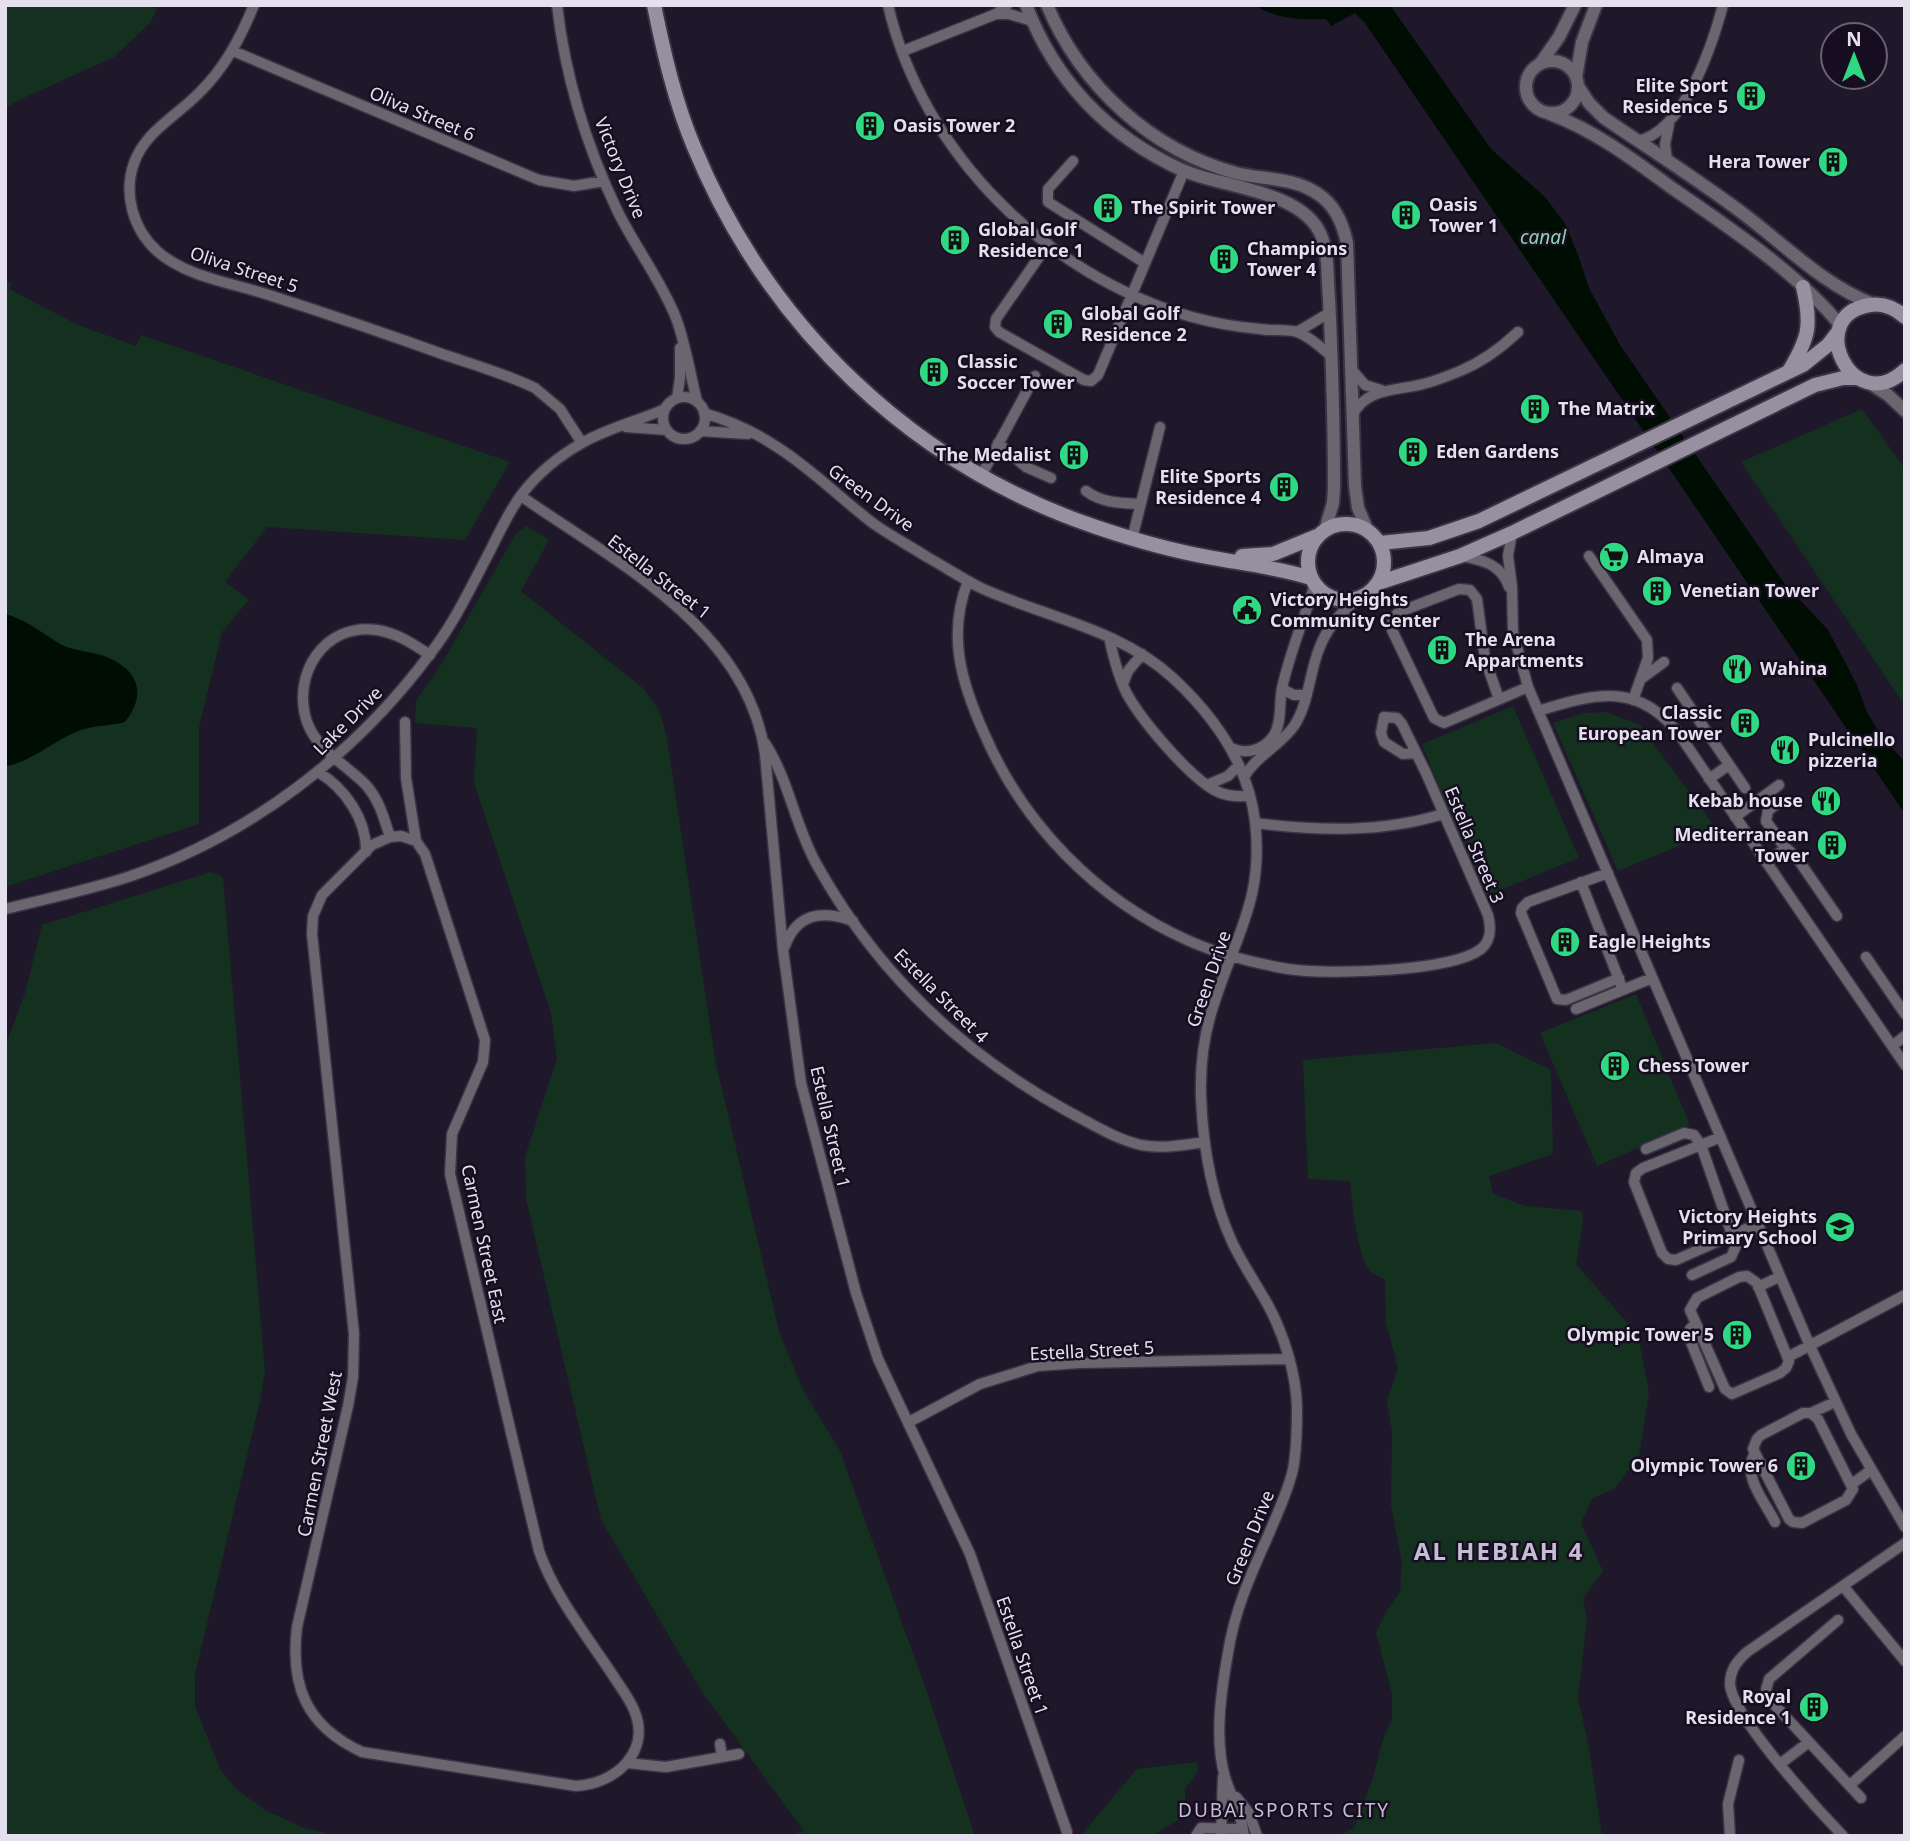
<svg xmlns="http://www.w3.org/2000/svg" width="1910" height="1841" font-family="'Noto Sans',sans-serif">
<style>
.green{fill:#143120}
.water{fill:#000d03}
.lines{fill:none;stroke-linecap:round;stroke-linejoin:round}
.minor-casing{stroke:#3b3345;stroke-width:13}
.tertiary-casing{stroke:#3b3345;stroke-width:16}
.secondary-casing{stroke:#3b3345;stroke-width:18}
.minor{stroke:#696670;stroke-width:10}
.tertiary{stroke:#696670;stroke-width:12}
.secondary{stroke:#9690a1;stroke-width:14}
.labels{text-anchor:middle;stroke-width:5;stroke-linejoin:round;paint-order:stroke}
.poi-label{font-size:18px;font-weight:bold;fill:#e4e0ed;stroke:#160e20;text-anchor:start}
.street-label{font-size:18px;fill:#e4e0ed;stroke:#160e20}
.water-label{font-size:19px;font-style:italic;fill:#8dd4a6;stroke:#160e20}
.neighbourhood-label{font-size:19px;letter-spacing:2px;fill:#c6bcd6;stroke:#160e20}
.district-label{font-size:24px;font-weight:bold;letter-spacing:2px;fill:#c6bcd6;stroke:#160e20}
</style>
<rect width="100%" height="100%" fill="#1f172a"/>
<path class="green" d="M5,5H159L150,23L114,57L17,101L5,108Z
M5,280L11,284L9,289L78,325L136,346L141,335L510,462L465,540L267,527L225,582L249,600L222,632L199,727V824L5,887Z
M1862,409L1905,469V706L1741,462Z
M527,526L549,540L521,591L643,688L660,712L667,739L715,1059L779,1331L802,1388L840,1451L927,1692L975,1836H786L804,1831L702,1692L601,1520L526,1199L525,1157L557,1059L551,1013L474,783L477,728L415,723L416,701L442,663L516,533Z
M1513,706L1579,858L1483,897L1422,744Z
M1606,712L1640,725L1717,830L1618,871L1553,723L1583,713Z
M211,872L223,877L265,1371L260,1401L195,1674V1706L220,1769L236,1789L265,1810L304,1828L339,1836H5V1047L25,993L42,925Z
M1636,994L1690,1125L1597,1166L1540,1033Z
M1496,1043L1551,1070L1553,1154L1489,1176L1493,1194L1525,1206L1582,1211L1583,1221L1576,1264L1638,1335L1649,1392L1639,1457L1615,1488L1592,1499L1581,1523L1603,1571L1583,1599L1587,1619L1578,1697L1589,1748L1602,1836H1336L1354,1828L1373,1778L1384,1736L1392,1719V1694L1376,1633L1387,1610L1400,1592L1402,1562L1391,1505L1392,1431L1387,1401L1398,1368L1386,1322L1385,1280C1381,1277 1373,1274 1370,1271C1357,1256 1352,1202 1350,1181L1308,1179L1303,1060Z
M1197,1762L1198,1772L1185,1788V1815L1153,1836H1078L1082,1834L1137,1769Z"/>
<path class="water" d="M1254,5H1390L1491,149L1545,197L1566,225L1579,258L1589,288L1620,345L1784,583L1828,630L1856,683L1867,712L1881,736L1905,762V814L1365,23L1355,13L1331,26L1326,19C1300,20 1277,19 1254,5Z
M5,614C26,619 43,634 62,645C76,652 94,651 109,658C140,672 146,695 125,722C111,726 95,725 81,730C57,738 29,764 5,766Z"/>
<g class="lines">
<g class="minor-casing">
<path id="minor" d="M254,5C240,39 224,69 198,94C175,117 145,132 134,163C123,194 133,229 157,251C186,277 233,283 269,295C328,314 387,334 445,355C475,365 506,374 535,388L560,409L582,443
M557,5C565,75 587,147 617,210C635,247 661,280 676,318C686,345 690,374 697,401
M888,5C922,153 1047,276 1192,317C1214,323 1237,327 1260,329C1271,331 1286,329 1297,332C1309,336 1322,348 1331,356
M997,14H1009L1032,21
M233,51L539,180L574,186L604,181
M903,51L996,14L1007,5
M1637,141C1684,132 1712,46 1723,5
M1667,160L1665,144L1669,125
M1073,161L1048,189V202L1145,263
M1048,244L996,319L995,327L999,332L1084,380L1091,381L1098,375L1184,171
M1297,332L1329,313
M1352,370L1365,385L1381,390
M663 418a21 21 0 1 1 42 0a21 21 0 1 1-42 0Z
M677,398L680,378V348
M704,413C730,421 755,432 777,447C812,469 841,499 874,524C891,536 910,546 927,557C945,567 963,579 981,588C1045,617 1120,629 1173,678C1214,716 1248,764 1255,821C1264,897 1237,933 1215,1001C1204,1032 1200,1065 1201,1097C1203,1148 1211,1197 1233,1244C1243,1265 1257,1285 1268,1305C1284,1335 1296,1373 1297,1407C1297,1428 1297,1449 1293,1469C1288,1492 1277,1514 1268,1536C1251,1574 1234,1612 1228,1653C1221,1692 1214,1739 1225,1777C1231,1797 1242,1814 1244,1836
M1352,416C1366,387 1397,391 1423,384C1436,381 1448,376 1460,371C1482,362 1501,348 1518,332
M626,427L667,430
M700,431L748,434
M998,443L1026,467L1051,478
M981,476L1035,376
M1086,491C1102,503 1120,503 1140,504
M521,496C615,562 748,628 765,754L783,950L801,1083L856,1293L878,1359L970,1554L1067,1832
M1512,533L1508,556L1512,587L1513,632L1528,687L1810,1346L1851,1434L1905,1527
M1132,539L1160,427
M1461,556C1483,560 1501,564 1509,587
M1589,556L1647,640L1648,658L1633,700
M968,581C947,634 961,682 984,733C1023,824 1096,899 1187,940C1218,954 1254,963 1288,969C1327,975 1451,972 1481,949C1492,940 1491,927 1488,915L1426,773L1402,724L1397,718L1384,717L1381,733L1384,742L1403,754L1415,753
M1109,637C1113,656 1118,676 1127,694C1142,721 1187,774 1214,790C1225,796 1238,797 1250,796
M1641,679L1664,662
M1123,684L1128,671L1142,654
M1677,688L1745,788
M1282,689L1294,695H1307
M1499,699L1485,659L1477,599L1470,590L1459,589L1399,612L1393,618L1392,630L1434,718L1444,723L1528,687
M1538,711C1596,693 1640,681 1681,737L1905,1065
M405,722L406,778L416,841
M765,743C789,780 795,826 817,865C877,973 961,1053 1069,1112C1092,1124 1115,1139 1141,1145C1163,1149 1183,1145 1205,1142
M1231,748C1247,755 1264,750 1274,735C1282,722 1279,703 1282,688C1290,652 1304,619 1315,584
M318,772C345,788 367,820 366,852
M1244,777C1256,756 1280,746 1294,726C1309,703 1309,674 1319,649C1327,627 1341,612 1359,598
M1709,779L1729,765
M1207,785L1228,776L1239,765
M1780,801L1768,811L1766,821L1783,845L1797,858L1837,916
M1735,817L1779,785
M1255,823C1318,831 1382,833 1443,814
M401,836L416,841L425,854L485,1040L483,1062L452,1134L450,1174L539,1551C555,1597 588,1637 614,1677C621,1688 629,1698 634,1710C652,1752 615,1784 576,1786L362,1752C306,1726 290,1686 297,1627L348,1406L353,1377L354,1334L312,934L313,916L322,895L372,845L390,837Z
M390,837C384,818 379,799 365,784C345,764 317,750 307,722C291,674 325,622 377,630C397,633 413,644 430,655
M1766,862L1786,848
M1608,873L1528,902L1522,908L1521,913L1557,999L1566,1000L1619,978
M1581,882L1623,990
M5,909C46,899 88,890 128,877C249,836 354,756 430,654C455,622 472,585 491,549C500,531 509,511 522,494C538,473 559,456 582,443C608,428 638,421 665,409
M785,946C797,913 822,910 853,921
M1866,957L1905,1014
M1576,1009L1652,978
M1892,1046L1905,1036
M1721,1137L1643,1168L1636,1173L1634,1182L1662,1253L1668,1259L1676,1260L1757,1224
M1646,1149L1684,1133L1694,1135L1701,1145L1736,1246L1731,1257L1692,1275
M1747,1276L1757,1283L1789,1361L1786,1368L1780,1373L1732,1394L1725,1389L1690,1310L1697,1298L1739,1277Z
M1758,1287L1779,1277
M1695,1324L1690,1329L1689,1337L1709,1387
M1788,1357L1905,1295
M1803,1413H1811L1818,1419L1853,1489L1846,1500L1802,1523L1793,1522L1789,1519L1753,1449L1757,1439L1761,1435Z
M1811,1413L1835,1402
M909,1422L980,1384L1038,1366L1079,1363L1289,1359
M1754,1455C1742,1476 1765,1502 1775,1522
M1852,1484L1871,1470
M1843,1586L1905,1661
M1838,1620L1769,1679L1766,1690L1771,1701L1861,1798
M720,1744L722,1757
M627,1763L666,1767L739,1754
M1780,1764L1809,1742
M1850,1785L1905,1736
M1236,1797L1249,1813L1257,1836
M1196,1836L1201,1828L1243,1829
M1221,1836L1223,1777
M1730,1836L1728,1804L1739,1760
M1843,1836C1819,1811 1731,1715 1730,1684C1730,1670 1737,1661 1747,1652L1905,1543"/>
</g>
<g class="tertiary-casing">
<path id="tertiary" d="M1026,5C1055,81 1108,136 1182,170C1223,188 1302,190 1321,235C1329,254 1327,278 1329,298C1332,361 1334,425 1334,488L1333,503L1325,530
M1047,5C1081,86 1151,150 1236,173C1263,180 1294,177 1318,194C1335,205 1343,224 1347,243L1355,486L1358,508L1367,529
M1526 87a26 26 0 1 1 52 0a26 26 0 1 1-52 0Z
M1540,64L1559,37L1575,5
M1576,77L1582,42L1596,5
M1578,86L1589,103L1604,118C1651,150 1700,181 1745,215C1787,247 1824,285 1873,304
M1550,114C1594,130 1634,160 1672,188C1727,226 1799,274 1841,326
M1868,382L1888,395L1905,411"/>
</g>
<g class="secondary-casing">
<path id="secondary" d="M654,5C664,54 675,102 694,147C768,326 912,465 1096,527C1134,540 1173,551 1213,558C1246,564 1279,568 1311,578
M1905,317C1895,308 1883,303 1870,305C1803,315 1852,420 1905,370
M1789,371C1809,338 1812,325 1803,287
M1308 562a38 38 0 1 1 76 0a38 38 0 1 1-76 0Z
M1380,543L1429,538L1479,521L1803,365L1828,345L1838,332
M1242,556L1273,554L1317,536
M1378,583L1460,556L1512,533L1815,385L1843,378H1858"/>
</g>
<use href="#minor" class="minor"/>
<use href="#tertiary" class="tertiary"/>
<use href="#secondary" class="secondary"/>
</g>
<defs>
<g id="building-disc" transform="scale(1.575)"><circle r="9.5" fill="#2fd883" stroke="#160e20"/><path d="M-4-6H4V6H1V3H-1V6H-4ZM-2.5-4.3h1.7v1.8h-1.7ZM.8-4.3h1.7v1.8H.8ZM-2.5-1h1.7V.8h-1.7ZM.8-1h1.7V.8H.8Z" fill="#111"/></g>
<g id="supermarket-disc" transform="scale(1.575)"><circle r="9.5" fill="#2fd883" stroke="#160e20"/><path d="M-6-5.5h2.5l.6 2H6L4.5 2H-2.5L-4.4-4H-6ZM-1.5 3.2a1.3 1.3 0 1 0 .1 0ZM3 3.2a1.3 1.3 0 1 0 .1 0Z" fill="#111"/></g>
<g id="civic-disc" transform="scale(1.575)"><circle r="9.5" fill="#2fd883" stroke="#160e20"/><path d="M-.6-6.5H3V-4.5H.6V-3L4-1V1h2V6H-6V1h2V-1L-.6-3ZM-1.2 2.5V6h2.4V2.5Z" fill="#111"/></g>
<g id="restaurant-disc" transform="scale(1.575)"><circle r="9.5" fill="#2fd883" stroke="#160e20"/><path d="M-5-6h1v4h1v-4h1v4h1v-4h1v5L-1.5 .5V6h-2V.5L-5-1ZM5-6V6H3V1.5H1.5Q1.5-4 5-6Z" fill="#111"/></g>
<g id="school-disc" transform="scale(1.575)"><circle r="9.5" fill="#2fd883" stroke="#160e20"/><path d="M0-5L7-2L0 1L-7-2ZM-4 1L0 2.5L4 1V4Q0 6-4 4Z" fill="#111"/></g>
</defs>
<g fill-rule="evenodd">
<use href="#building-disc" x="1751" y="96"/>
<use href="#building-disc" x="870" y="126"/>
<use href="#building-disc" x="1833" y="162"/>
<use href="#building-disc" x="1108" y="208"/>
<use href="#building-disc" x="1406" y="215"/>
<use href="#building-disc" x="955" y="240"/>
<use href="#building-disc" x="1224" y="259"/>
<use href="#building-disc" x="1058" y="324"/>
<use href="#building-disc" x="934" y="372"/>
<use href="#building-disc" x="1535" y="409"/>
<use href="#building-disc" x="1413" y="452"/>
<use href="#building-disc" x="1074" y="455"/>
<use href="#building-disc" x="1284" y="487"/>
<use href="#supermarket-disc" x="1614" y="557"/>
<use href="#building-disc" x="1657" y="591"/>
<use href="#civic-disc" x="1247" y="610"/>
<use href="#building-disc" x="1442" y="650"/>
<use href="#restaurant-disc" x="1737" y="669"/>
<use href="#building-disc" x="1745" y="723"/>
<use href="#restaurant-disc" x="1785" y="750"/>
<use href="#restaurant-disc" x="1826" y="801"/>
<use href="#building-disc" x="1832" y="845"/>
<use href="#building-disc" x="1565" y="942"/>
<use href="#building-disc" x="1615" y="1066"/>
<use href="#school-disc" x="1840" y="1227"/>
<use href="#building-disc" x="1737" y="1335"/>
<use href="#building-disc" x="1801" y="1466"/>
<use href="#building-disc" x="1814" y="1707"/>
</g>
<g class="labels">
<g class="poi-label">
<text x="1728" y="92" text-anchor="end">Elite Sport<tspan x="1728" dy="21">Residence 5</tspan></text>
<text x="893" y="132">Oasis Tower 2</text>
<text x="1810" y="168" text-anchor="end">Hera Tower</text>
<text x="1429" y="211">Oasis<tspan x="1429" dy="21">Tower 1</tspan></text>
<text x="1131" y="214">The Spirit Tower</text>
<text x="978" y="236">Global Golf<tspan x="978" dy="21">Residence 1</tspan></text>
<text x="1247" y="255">Champions<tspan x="1247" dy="21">Tower 4</tspan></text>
<text x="1081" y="320">Global Golf<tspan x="1081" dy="21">Residence 2</tspan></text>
<text x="957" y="368">Classic<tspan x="957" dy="21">Soccer Tower</tspan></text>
<text x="1558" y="415">The Matrix</text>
<text x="1436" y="458">Eden Gardens</text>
<text x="1051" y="461" text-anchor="end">The Medalist</text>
<text x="1261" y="483" text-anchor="end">Elite Sports<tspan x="1261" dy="21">Residence 4</tspan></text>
<text x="1637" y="563">Almaya</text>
<text x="1680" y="597">Venetian Tower</text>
<text x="1270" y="606">Victory Heights<tspan x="1270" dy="21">Community Center</tspan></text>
<text x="1465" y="646">The Arena<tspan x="1465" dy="21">Appartments</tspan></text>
<text x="1760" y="675">Wahina</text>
<text x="1722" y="719" text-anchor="end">Classic<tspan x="1722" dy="21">European Tower</tspan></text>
<text x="1808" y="746">Pulcinello<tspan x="1808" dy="21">pizzeria</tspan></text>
<text x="1803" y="807" text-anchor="end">Kebab house</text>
<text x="1809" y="841" text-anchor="end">Mediterranean<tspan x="1809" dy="21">Tower</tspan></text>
<text x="1588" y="948">Eagle Heights</text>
<text x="1638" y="1072">Chess Tower</text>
<text x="1817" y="1223" text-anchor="end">Victory Heights<tspan x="1817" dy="21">Primary School</tspan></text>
<text x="1714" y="1341" text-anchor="end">Olympic Tower 5</text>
<text x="1778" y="1472" text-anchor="end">Olympic Tower 6</text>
<text x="1791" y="1703" text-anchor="end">Royal<tspan x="1791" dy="21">Residence 1</tspan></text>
</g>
<g class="street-label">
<text transform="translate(422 114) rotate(23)" y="6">Oliva Street 6</text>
<text transform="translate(620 168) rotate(68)" y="6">Victory Drive</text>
<text transform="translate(244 270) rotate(18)" y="6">Oliva Street 5</text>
<text transform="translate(871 498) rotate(36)" y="6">Green Drive</text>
<text transform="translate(659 577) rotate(38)" y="6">Estella Street 1</text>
<text transform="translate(348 721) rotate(-45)" y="6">Lake Drive</text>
<text transform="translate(1474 845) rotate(67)" y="6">Estella Street 3</text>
<text transform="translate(1209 979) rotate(-71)" y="6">Green Drive</text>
<text transform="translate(941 996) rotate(45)" y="6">Estella Street 4</text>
<text transform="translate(830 1127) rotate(77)" y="6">Estella Street 1</text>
<text transform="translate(484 1244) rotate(78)" y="6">Carmen Street East</text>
<text transform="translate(1092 1351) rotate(-3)" y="6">Estella Street 5</text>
<text transform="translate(320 1454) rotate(-79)" y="6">Carmen Street West</text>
<text transform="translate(1250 1538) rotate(-68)" y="6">Green Drive</text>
<text transform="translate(1022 1656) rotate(71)" y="6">Estella Street 1</text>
</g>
<g class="water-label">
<text x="1543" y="244">canal</text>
</g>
<g class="neighbourhood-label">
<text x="1284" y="1817">DUBAI SPORTS CITY</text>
</g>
<g class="district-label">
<text x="1499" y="1560">AL HEBIAH 4</text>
</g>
</g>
<rect width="1910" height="1841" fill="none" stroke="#e4e0ed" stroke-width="14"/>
<g transform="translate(1854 56)"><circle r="33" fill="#160e20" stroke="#686272" stroke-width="2"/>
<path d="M0-5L12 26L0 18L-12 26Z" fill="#2fd883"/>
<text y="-10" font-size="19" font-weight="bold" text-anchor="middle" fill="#e4e0ed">N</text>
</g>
</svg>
